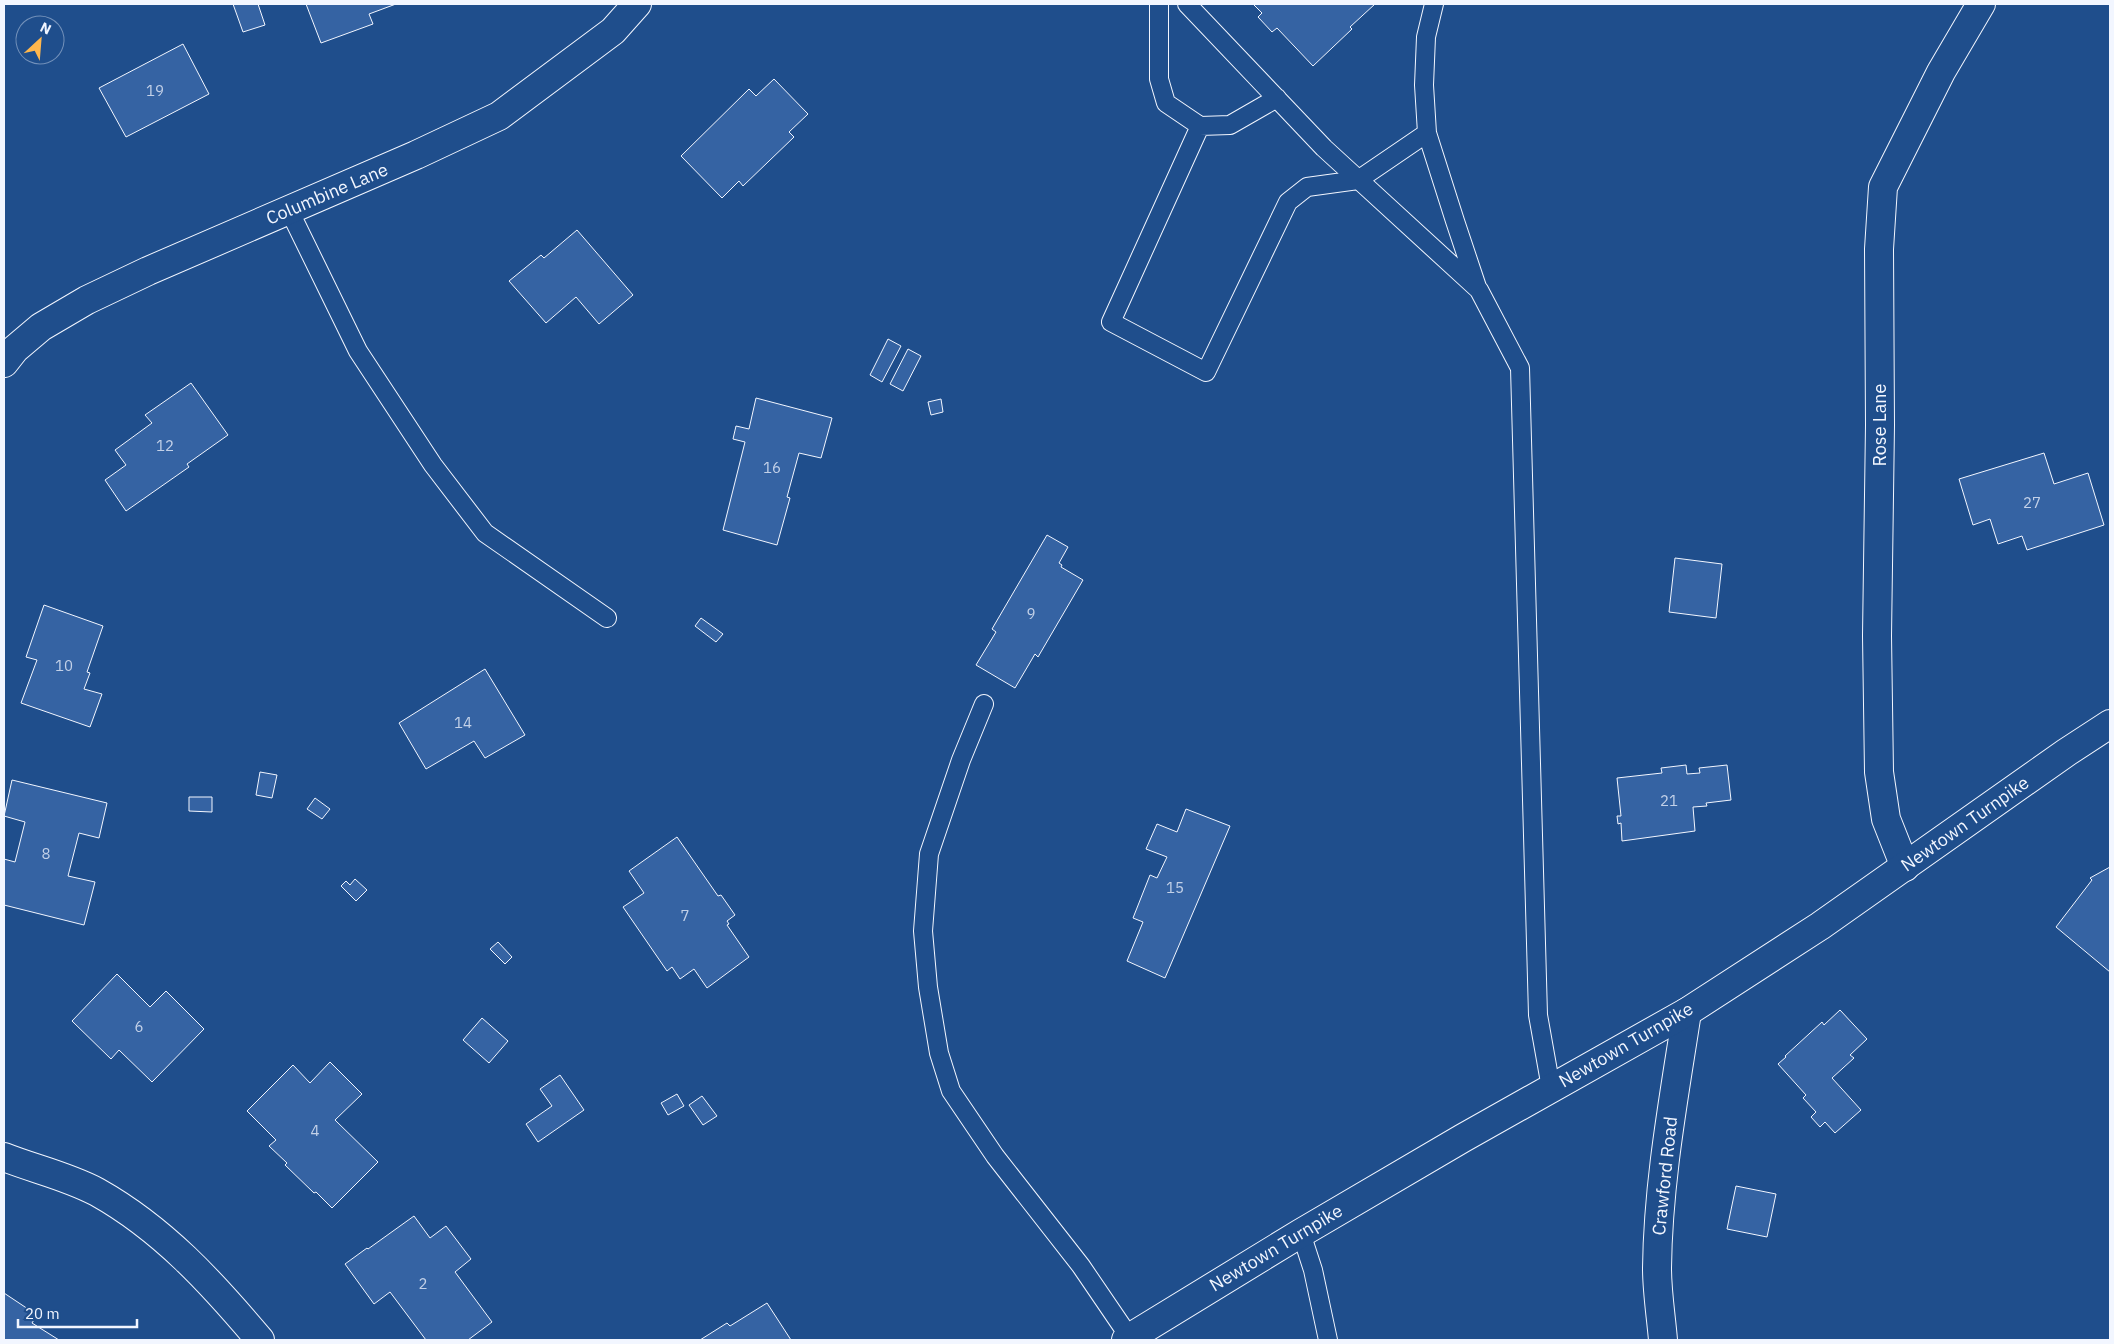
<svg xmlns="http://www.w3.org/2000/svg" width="2114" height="1344" font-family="'IBM Plex Sans',sans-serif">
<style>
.building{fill:#3563a3;stroke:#f2f6ff}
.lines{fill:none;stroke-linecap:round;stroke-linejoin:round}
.service-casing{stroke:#f2f6ff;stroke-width:20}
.minor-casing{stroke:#f2f6ff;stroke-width:30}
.tertiary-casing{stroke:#f2f6ff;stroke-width:30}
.service{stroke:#1f4e8c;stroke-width:18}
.minor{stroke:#1f4e8c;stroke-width:28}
.tertiary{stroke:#1f4e8c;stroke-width:28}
.labels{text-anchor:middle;stroke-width:4;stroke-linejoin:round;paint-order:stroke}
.number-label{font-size:15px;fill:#c3d1e8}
.street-label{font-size:18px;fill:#f2f6ff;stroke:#1f4e8c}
</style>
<rect width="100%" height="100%" fill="#1f4e8c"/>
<path class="building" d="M233,4H258L265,25L243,32Z
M306,4H396L369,14L373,24L321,43Z
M1253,4H1375L1350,27L1352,29L1313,66L1277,28L1272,32L1258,17L1262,13Z
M183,44L209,94L126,137L99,88Z
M774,79L808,114L789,132L794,137L743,186L739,181L722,198L681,156L749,89L756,96Z
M577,230L633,295L599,324L576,297L546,323L509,281L541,255L544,258Z
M888,339L901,346L882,382L870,375Z
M908,349L921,356L903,391L890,384Z
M191,383L228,435L187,464L189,467L126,511L105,480L126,465L115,450L152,423L145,415Z
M756,398L832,418L821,458L799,453L787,497L790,498L777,545L723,530L745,442L733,439L736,426L749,429Z
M941,399L943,412L931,415L928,402Z
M2044,453L2054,484L2088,473L2104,525L2027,550L2022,536L1998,544L1990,519L1973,525L1959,479Z
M1047,535L1068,547L1059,563L1062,565L1061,567L1083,580L1038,657L1035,654L1015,688L976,665L996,632L992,629Z
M1675,558L1722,564L1716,618L1669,612Z
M44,605L103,626L87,672L90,673L84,689L102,694L90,727L21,703L37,660L26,657Z
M701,618L723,634L716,642L695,626Z
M485,669L525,735L485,758L474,741L426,769L399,723Z
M1686,765L1687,774L1700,773L1699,768L1727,765L1731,800L1706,803L1707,806L1693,807L1695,831L1622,841L1621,823L1618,824L1617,816H1621L1617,778L1662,773L1661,768Z
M260,772L277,775L272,798L256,795Z
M12,780L107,803L99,838L79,833L68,876L95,882L84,925L4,905V859L15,862L25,822L4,816Z
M189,797H212V812L189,811Z
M315,798L330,809L322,819L307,809Z
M1186,809L1230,826L1165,978L1127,961L1143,922L1133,918L1150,875L1157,878L1167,857L1146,849L1157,824L1177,832Z
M677,837L718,896L721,895L735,915L727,921L729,924L727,925L749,957L707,988L694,969L680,979L672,967L667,971L623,907L644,893L629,871Z
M2110,867V972L2056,927L2092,880L2090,878Z
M355,879L367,890L356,901L341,886L346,881L350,885Z
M498,942L512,957L505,964L490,949Z
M117,974L150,1007L166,991L204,1029L152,1082L119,1050L111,1059L72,1021Z
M1840,1010L1867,1039L1850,1055L1854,1058L1832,1078L1861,1110L1835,1133L1825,1122L1820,1127L1811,1117L1816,1112L1803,1098L1806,1095L1778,1064L1786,1057L1785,1056L1822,1022L1824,1025Z
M482,1018L508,1041L489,1063L463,1040Z
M330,1062L362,1094L335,1120L378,1162L332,1208L316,1192L314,1193L285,1165L287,1163L269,1146L276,1140L247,1111L293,1065L310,1083Z
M560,1075L584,1110L538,1142L526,1124L552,1106L540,1089Z
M677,1094L684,1106L668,1115L661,1103Z
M702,1096L717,1116L703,1125L689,1105Z
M1736,1186L1776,1194L1767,1237L1727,1229Z
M414,1216L430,1238L446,1226L471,1259L455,1272L492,1322L468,1340H426L390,1292L374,1304L345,1264L367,1248L368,1249Z
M4,1293L37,1315L32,1323L59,1340H4Z
M767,1303L791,1340H700L727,1323L730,1326Z"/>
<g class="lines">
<g class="service-casing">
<path id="service" d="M1159,4V79L1166,103L1200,126L1230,125L1277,98
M1187,4L1324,148L1479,290L1520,368L1538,1015L1551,1088
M1434,4L1426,37L1424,85L1427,133L1455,221L1477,287
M1200,126L1111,322L1206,372L1288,202L1307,187L1358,180L1427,133
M289,210L358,351L433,465L485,533L607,618
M984,704L961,760L929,854L923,931L928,987L939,1053L951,1091L995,1156L1081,1266L1130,1338
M1301,1233L1313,1270L1328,1340"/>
</g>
<g class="minor-casing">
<path id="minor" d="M4,363L15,349L41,327L87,300L148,271L416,155L499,116L613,31L637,4
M1905,867L1886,819L1879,772L1877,636L1880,425L1879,249L1883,187L1941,72L1981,4
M4,1157C34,1169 67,1176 97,1192C163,1229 212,1283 260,1340
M1663,1340C1661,1316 1657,1292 1657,1268C1658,1182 1674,1097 1687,1012"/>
</g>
<g class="tertiary-casing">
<path id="tertiary" d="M1126,1340L1301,1233L1463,1138L1687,1012L1820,926L2067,752L2110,724"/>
</g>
<use href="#service" class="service"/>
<use href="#minor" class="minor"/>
<use href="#tertiary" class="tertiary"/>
</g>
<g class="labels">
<g class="number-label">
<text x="155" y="96">19</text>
<text x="165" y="451">12</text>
<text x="772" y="473">16</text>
<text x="2032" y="508">27</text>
<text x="1031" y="619">9</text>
<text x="64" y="671">10</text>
<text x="463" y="728">14</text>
<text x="1669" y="806">21</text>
<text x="46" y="859">8</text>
<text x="1175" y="893">15</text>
<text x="685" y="921">7</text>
<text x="139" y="1032">6</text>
<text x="315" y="1136">4</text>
<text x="423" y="1289">2</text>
</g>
<g class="street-label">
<text transform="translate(327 194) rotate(-23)" y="6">Columbine Lane</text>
<text transform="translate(1880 425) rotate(-90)" y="6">Rose Lane</text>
<text transform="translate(1965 824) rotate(-35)" y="6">Newtown Turnpike</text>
<text transform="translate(1626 1045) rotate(-30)" y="6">Newtown Turnpike</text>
<text transform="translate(1665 1176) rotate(-84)" y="6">Crawford Road</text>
<text transform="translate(1276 1248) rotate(-31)" y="6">Newtown Turnpike</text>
</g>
</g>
<rect width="2114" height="1344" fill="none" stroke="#f2f6ff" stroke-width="10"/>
<g transform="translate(40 40) rotate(26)"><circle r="24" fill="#1f4e8c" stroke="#7391ba"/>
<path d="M0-4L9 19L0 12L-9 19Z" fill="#ffb74d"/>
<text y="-8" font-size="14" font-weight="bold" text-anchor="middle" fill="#f2f6ff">N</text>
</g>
<path d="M18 1319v8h119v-8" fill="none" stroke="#f2f6ff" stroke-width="2.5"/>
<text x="25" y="1319" font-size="15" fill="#f2f6ff" stroke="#1f4e8c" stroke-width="4" paint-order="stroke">20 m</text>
</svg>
